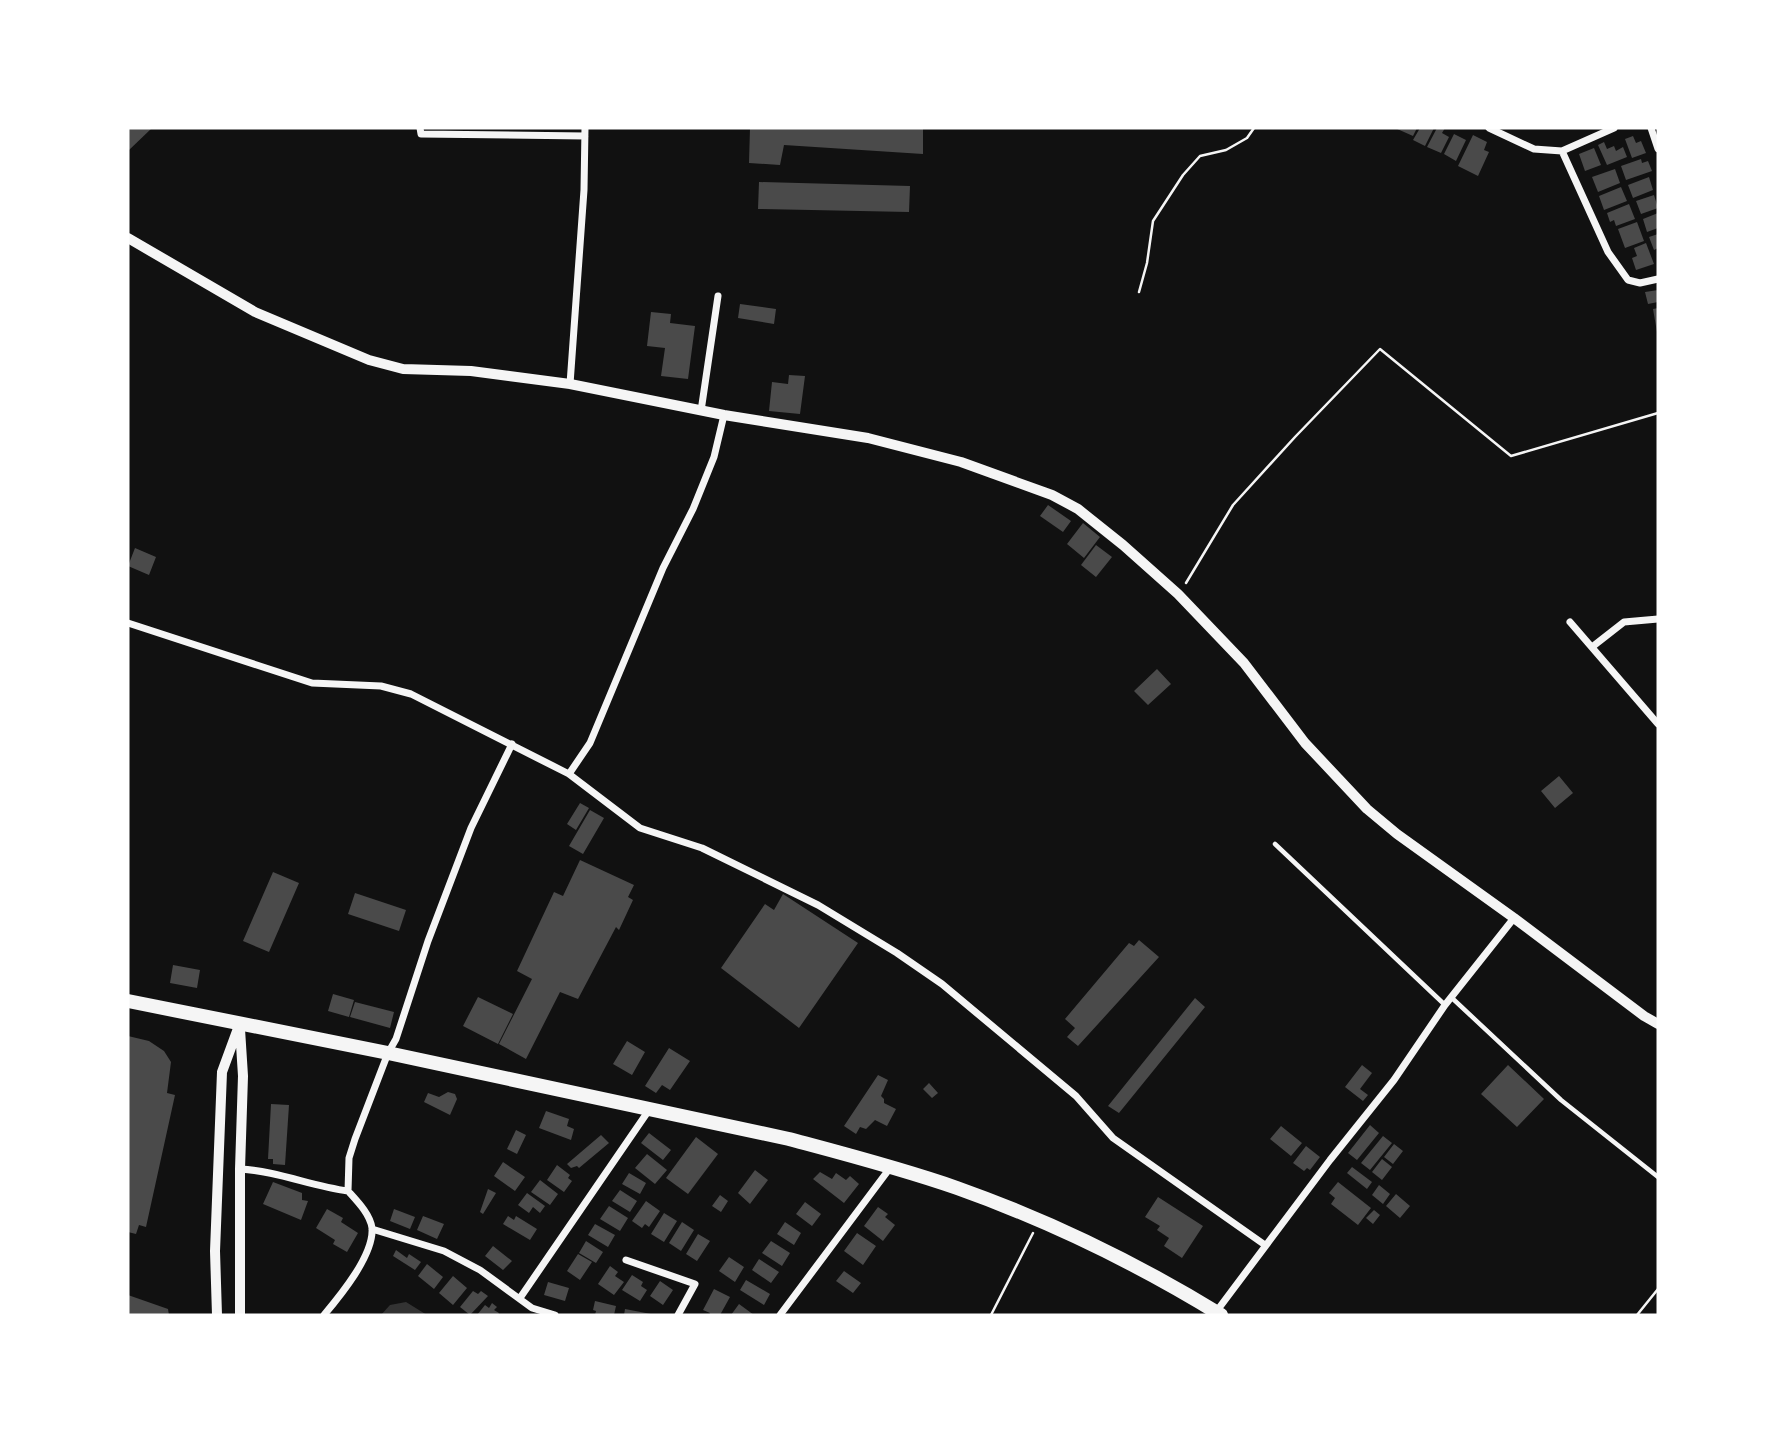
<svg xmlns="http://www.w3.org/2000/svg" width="1786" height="1443" font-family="'Exo 2',sans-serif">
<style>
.water{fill:#333}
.building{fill:#4a4a4a}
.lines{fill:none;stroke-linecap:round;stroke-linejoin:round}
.path{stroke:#f5f5f5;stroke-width:2.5}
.service{stroke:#f5f5f5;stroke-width:4.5}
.minor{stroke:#f5f5f5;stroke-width:7}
.tertiary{stroke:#f5f5f5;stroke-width:10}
.secondary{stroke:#f5f5f5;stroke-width:10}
.trunk{stroke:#f5f5f5;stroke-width:14}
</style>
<rect width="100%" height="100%" fill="#111"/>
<path class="water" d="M406,1302L427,1315H381L390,1305Z"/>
<path class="building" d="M128,128H152L128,151Z
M750,128H923V154L784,145L780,165L749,163Z
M1395,128H1417L1413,136Z
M1420,128H1434L1425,146L1413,140Z
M1437,128H1445L1442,133L1449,137L1441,153L1427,147Z
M1454,134L1466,140L1456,161L1444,154Z
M1473,135L1487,142L1484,150L1489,152L1478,176L1458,166Z
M1633,136L1636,143L1641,141L1646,153L1632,158L1625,139Z
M1604,142L1607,149L1614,146L1616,151L1623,147L1627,157L1607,165L1598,145Z
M1594,148L1601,165L1585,171L1579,154Z
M1641,159L1642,163L1648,161L1652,171L1626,180L1621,166Z
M1615,169L1620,183L1598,192L1592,177Z
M1649,177L1653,190L1633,198L1628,185Z
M759,182L910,186L909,212L758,209Z
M1621,187L1627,201L1604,210L1599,196Z
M1654,195L1658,208L1641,214L1636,201Z
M1629,204L1635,219L1616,226L1614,220L1610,222L1607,213Z
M1658,213V228L1647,232L1643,219Z
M1637,222L1644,241L1625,248L1618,229Z
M1658,234V248L1654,250L1649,237Z
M1646,243L1654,264L1636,270L1632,258L1637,256L1634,248Z
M1658,290V302L1648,304L1645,292Z
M740,304L776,309L774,324L738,318Z
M1658,308V332H1657L1653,309Z
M651,312L671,314L670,323L695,326L688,379L661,376L665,348L647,346Z
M789,375L805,376L800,414L769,411L772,382L788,384Z
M1048,505L1071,521L1063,532L1040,516Z
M1083,523L1100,537L1084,558L1067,544Z
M1096,545L1112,557L1096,577L1081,565Z
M135,548L156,557L149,575L128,566Z
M1157,669L1171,684L1148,705L1134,691Z
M1559,776L1573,793L1555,808L1541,791Z
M580,803L589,808L576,830L567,824Z
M590,810L604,818L583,854L569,846Z
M580,860L634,885L628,897L633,900L619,930L616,927L578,999L560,992L526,1059L499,1044L532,979L517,971L554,892L563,896Z
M273,872L299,883L269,952L243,941Z
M355,893L406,910L399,931L348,914Z
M783,894L858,943L799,1028L721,968L765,904L774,910Z
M1139,940L1159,957L1078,1046L1067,1037L1075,1028L1065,1019L1129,943L1134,946Z
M173,965L200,970L197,988L170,983Z
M333,994L354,1000L349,1017L328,1011Z
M478,997L513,1014L498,1044L463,1026Z
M1195,998L1205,1007L1119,1113L1108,1106Z
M355,1002L394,1012L390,1028L350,1017Z
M128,1036L149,1041L164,1051L171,1062L167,1093L175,1095L146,1227L139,1225L136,1234L128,1232Z
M627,1041L645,1052L632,1075L613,1064Z
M669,1048L690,1061L670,1090L662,1085L656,1093L645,1086Z
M1362,1065L1372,1073L1360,1089L1368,1095L1363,1101L1345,1087Z
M1508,1065L1544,1099L1517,1127L1481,1094Z
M878,1075L888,1080L881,1096L884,1099V1103L896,1109L887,1126L875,1120L866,1129L860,1127L856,1134L844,1126Z
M929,1083L938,1093L932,1098L923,1089Z
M448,1092L455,1094L457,1099L450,1115L424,1102L428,1093L439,1097Z
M271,1104L289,1105L285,1165L273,1164V1159H268Z
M546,1111L569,1119L567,1126L574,1129L571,1140L539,1128Z
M1370,1125L1379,1133L1357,1160L1348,1153Z
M1281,1126L1302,1143L1291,1156L1270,1139Z
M516,1130L526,1135L517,1154L507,1149Z
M649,1133L671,1150L663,1160L641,1143Z
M601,1135L609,1143L579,1168L577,1166L571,1168L567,1164Z
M1383,1136L1392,1143L1370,1170L1361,1163Z
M696,1137L718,1154L688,1194L666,1178Z
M1394,1144L1403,1151L1393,1164L1384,1157Z
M1306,1146L1320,1157L1310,1170L1307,1168L1304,1171L1293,1163Z
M647,1154L667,1170L655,1184L635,1168Z
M1382,1159L1392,1167L1382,1180L1372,1172Z
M503,1162L525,1177L515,1191L494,1176Z
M557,1165L570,1175L568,1178L572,1181L564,1192L547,1180Z
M1352,1167L1372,1182L1367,1189L1347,1173Z
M755,1170L768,1180L750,1204L738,1193Z
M820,1172L832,1179L836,1173L846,1180L850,1176L859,1184L844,1203L813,1179Z
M629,1173L646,1183L640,1194L622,1184Z
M540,1180L558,1194L550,1205L531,1192Z
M273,1182L302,1193V1200L308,1201L301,1220L263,1204Z
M1338,1182L1371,1208L1358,1225L1331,1204L1335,1198L1329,1193Z
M1379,1185L1390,1194L1383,1204L1372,1195Z
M488,1189L496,1193L483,1214L480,1212Z
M620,1190L637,1201L630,1212L612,1201Z
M527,1193L545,1206L540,1213L533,1207L529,1213L518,1205Z
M1396,1194L1410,1206L1400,1218L1386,1206Z
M720,1195L728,1201L721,1212L712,1206Z
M1158,1197L1203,1226L1182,1258L1164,1246L1169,1238L1157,1230L1160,1226L1145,1217Z
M646,1201L660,1211L649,1227L645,1224L642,1228L632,1221Z
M805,1202L821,1214L812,1226L796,1214Z
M609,1206L628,1218L620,1231L600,1219Z
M878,1207L888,1214L885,1217L895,1225L883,1241L864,1226Z
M327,1209L343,1218L341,1222L358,1233L347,1252L333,1244L335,1240L316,1228Z
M394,1209L415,1217L410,1229L390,1221Z
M1374,1210L1380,1215L1373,1224L1366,1218Z
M664,1213L677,1221L664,1242L651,1234Z
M423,1216L444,1224L437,1239L417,1230Z
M508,1216L514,1220L516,1216L537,1229L530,1240L503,1224Z
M682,1222L694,1230L681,1251L669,1243Z
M785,1222L801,1233L794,1245L777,1234Z
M595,1224L615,1235L608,1247L588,1235Z
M857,1233L876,1246L863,1265L844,1251Z
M698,1234L710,1241L697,1261L686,1254Z
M586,1241L603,1252L596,1263L579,1253Z
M771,1241L790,1253L782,1266L762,1253Z
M493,1246L512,1261L503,1270L485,1256Z
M396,1250L407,1258L409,1254L421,1262L415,1270L393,1256Z
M578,1254L592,1262L580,1280L567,1271Z
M729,1257L744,1267L735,1282L719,1271Z
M759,1259L779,1272L771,1283L752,1270Z
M427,1264L443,1277L434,1289L418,1276Z
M610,1266L618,1272L615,1276L624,1282L614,1295L598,1284Z
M844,1271L861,1283L853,1293L836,1281Z
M632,1275L643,1282L641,1286L647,1290L640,1301L622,1290Z
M453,1276L467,1288L453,1305L439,1293Z
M746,1280L770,1294L764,1305L740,1290Z
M660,1281L673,1290L663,1305L650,1296Z
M548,1282L569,1288L565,1301L544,1295Z
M714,1289L730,1297L720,1315H709L710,1313L703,1310Z
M473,1291L478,1294L481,1291L488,1296L470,1315L460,1307Z
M128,1295L168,1309L169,1315H128Z
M595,1301L616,1306L614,1315H595L596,1311L593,1310Z
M492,1303L497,1307L494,1310L499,1313L498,1315H477L485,1305L489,1308Z
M739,1304L754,1315H731Z
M625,1309L651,1314L650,1315H624Z"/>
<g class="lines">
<path class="path" d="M1139,292L1147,263L1153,221L1183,175L1200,156L1226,150L1247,138L1254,128
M1186,583L1233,505L1295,437L1380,349L1511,456L1658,413
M991,1315L1033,1233
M1637,1315L1658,1289"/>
<path class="service" d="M1275,844L1445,1005
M1452,998L1561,1100L1658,1177"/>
<path class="minor" d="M420,128L421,134L585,136
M1489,128L1534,149L1562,151L1614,128
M1651,128L1658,149
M1562,151L1608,252L1628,280L1640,283L1658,279
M570,384L584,190L585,128
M701,411L718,296
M1570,622L1658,724
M128,623L312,683L381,686L411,694L569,774L640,828L702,848L818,905L897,953L942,984L1076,1096L1113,1138L1265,1245
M1592,647L1624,622L1658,619
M569,774L590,743L663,568L693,509L714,457L724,415
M240,1169C277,1171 311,1186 348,1191
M372,1229L444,1251L480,1270L532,1308L555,1315
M626,1260L695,1284L678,1315
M520,1298L649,1110
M1216,1312L1330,1160L1394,1080L1445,1005L1514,918
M324,1315C340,1296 374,1255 372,1228C370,1214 357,1201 348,1191L349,1158L355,1139L388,1053L396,1039L428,941L471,828L512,744
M780,1315L890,1168"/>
<path class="tertiary" d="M240,1029L243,1076L240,1169V1315
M217,1315L215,1251L222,1072L240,1023"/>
<path class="secondary" d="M128,238L255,312L369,360L403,369L471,371L570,384L724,415L868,438L961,462L1052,495L1078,509L1123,545L1178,594L1244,663L1305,743L1367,809L1397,834L1514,918L1644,1016L1658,1024"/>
<path class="trunk" d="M128,1001L388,1053L789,1139C845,1154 903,1169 957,1188C1050,1221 1138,1264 1221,1315"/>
</g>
<rect width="1786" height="1443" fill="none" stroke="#ffffff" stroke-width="259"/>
</svg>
